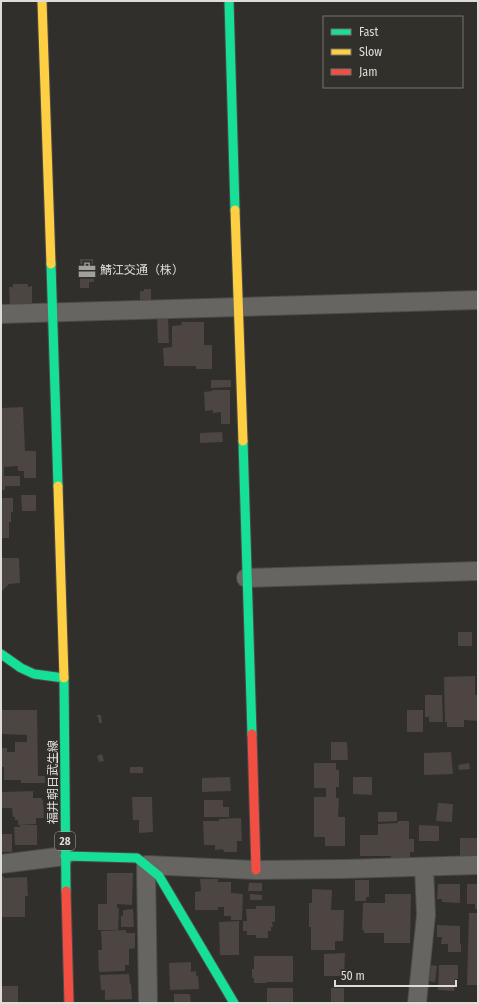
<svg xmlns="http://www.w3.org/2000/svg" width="479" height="1004" font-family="'Fira Sans Condensed','Noto Sans JP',sans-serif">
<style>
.building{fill:#4c4541}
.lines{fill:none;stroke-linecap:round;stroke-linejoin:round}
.street-casing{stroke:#4b4b49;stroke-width:20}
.fast-casing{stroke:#4b4b49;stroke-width:11}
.slow-casing{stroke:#4b4b49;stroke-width:11}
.jam-casing{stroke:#4b4b49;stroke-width:11}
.street{stroke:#666562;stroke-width:18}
.fast{stroke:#16e098;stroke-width:9}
.slow{stroke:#ffcf43;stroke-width:9}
.jam{stroke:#f24e42;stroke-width:9}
.labels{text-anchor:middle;stroke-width:4;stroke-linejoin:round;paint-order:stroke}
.shield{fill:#31302b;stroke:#aaa9a6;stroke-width:1}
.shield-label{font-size:11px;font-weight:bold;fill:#deddda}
.poi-label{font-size:12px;fill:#deddda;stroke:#31302b;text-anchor:start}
.street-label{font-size:12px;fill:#deddda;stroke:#31302b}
</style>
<rect width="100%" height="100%" fill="#302f2c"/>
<path class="building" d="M80,259H93L94,282H89V288H80Z
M13,284H28V287L32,286V305L10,306L9,287H13Z
M144,289H151V300H140V291H144Z
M168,318L169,343H158L157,319Z
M181,322H204V345H212V369H196V366H164L163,348L172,347V326L182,325Z
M211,380H231V387L211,388Z
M212,390H230V424H221V412L213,413V410L205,411L204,392L212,391Z
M23,407L25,451H36V478H24V471H18V466L4,467V476H20V486H5V490H1V408Z
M222,432L223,442L200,443V433Z
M21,495H36V511H22Z
M1,498H13V512H11V522H9V538H1Z
M1,558H19L20,583L9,584L1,592Z
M458,632H472V646H458Z
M475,676V695H478V721L464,720V727H447V722H445L444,677Z
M425,695H442L443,722H429V717H425Z
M1,710H37L38,776H45V783H21V780H4V767H1V748H7V752H15V742H27V735L1,734Z
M407,710H423V732H407Z
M97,715H101L102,723H99L98,717H97Z
M331,742H347L348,760H331Z
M451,752L453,774L424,775V753Z
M102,754L104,761L99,762L97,756Z
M314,763H336V770H339V787H336V798H339L338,817H345V846H325V837H314V797H326V788H314Z
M469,763L470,769L459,770L458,765Z
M130,767H143V773H130Z
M230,777L231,791L202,792V778Z
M353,777H372V795L353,794Z
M33,791V798H42V800H43L44,818H36V824L18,825V820H15V817H13L12,808H1V792Z
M132,797H152L153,832L139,833V820H133Z
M204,800H223V807H229V817H204Z
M438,803L453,804L452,822L436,821Z
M378,812H397V821L378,822Z
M241,818L242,841H237V852H224L223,849L215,850V845H204L203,821H219V819Z
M398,821H409V839H414V852H410V860H391V856H360V835H378V824L398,823Z
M20,825H37V845H15L14,827H20Z
M419,825L439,826V841H419Z
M1,834H12V852H1Z
M460,838H477V861H460Z
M107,873H133L132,905L117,904V908H119L118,930H98V904H107Z
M4,876V878L27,877L28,896H25V917H1V877Z
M200,879H218V882H231V893L243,894L242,920H231V916H224V907H218V910H195V892L201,891Z
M355,880H369V897H366V901H355Z
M249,883H262V891H248Z
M438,884H460V903L442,902V899H437Z
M467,884H478V909H475V904H467Z
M312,889L332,890L331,910H344L343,941H335V950H311V927H309V903H312Z
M250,894L262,895V900H250Z
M385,894H411L410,943H384V933H364V930H362L363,903H385Z
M256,906H275V922H272L273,927H271V931H268V938H256V935H247V931H243V921H247L246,909H256Z
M133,909L134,927H121V916H123V910Z
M469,913H478V985H467Z
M239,921V955H220L219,922Z
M437,925L460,926V944H461V952H448V944H441L442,937H437Z
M126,930V933H135V948L129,949V965H125V971L99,972L98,950H102L101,931Z
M345,953L344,976H324V954Z
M254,956H293V982H266V983H254V978H252V969H254Z
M191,962V972L196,971V976H198L199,989L170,990L169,963Z
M431,965L437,966L435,982L429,981Z
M439,965H458V979H455L454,991L438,990Z
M129,974L130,984H131L132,999L105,1000V990H101L100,975Z
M1,986H18V1003H1Z
M267,988H293V1003H267Z
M331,988H344V1003H331Z
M174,994H190L191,1003H174Z"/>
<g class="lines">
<g class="street-casing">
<path id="street" d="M1,314L478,300
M246,578L478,571
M1,864L65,856
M148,1003L146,865L256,870L345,869L478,865
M417,1003L426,915L424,867"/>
</g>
<g class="fast-casing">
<path id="fast" d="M229,1L235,210
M51,264L58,486
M243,441L252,734
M1,654L21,668L34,674L64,678L66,891
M65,856L137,858L159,876L234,1003"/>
</g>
<g class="slow-casing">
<path id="slow" d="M42,1L51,264
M235,210L243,441
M58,486L64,678"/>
</g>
<g class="jam-casing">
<path id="jam" d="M252,734L256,870
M66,891L69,1003"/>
</g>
<use href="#street" class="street"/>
<use href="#fast" class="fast"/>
<use href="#slow" class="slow"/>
<use href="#jam" class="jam"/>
</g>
<defs>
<g id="office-bare" transform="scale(1.38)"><path d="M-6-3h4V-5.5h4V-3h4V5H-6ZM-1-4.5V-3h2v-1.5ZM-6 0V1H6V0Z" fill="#a1a09d" stroke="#31302b" stroke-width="2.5" paint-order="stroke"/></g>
</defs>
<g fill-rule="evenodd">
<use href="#office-bare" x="87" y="270"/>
</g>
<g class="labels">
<rect class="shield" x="55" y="832" width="20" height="18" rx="3"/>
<g class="shield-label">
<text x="65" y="845">28</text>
</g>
<g class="poi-label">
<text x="100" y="274">鯖江交通（株）</text>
</g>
<g class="street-label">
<text transform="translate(53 782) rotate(-90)" y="4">福井朝日武生線</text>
</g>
</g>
<rect width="479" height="1004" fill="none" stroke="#deddda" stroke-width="4"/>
<rect x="323" y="16" width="140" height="72" fill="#31302b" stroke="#767571"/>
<rect x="331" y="29" width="20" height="6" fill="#16e098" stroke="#767571"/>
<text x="359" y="36" font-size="12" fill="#deddda">Fast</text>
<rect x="331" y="49" width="20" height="6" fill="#ffcf43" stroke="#767571"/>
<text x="359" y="56" font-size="12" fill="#deddda">Slow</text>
<rect x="331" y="69" width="20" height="6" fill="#f24e42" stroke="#767571"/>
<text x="359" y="76" font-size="12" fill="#deddda">Jam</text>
<path d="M335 980v6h121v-6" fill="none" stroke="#deddda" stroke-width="2"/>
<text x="341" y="980" font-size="12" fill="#deddda" stroke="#31302b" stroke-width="3" paint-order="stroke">50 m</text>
</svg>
